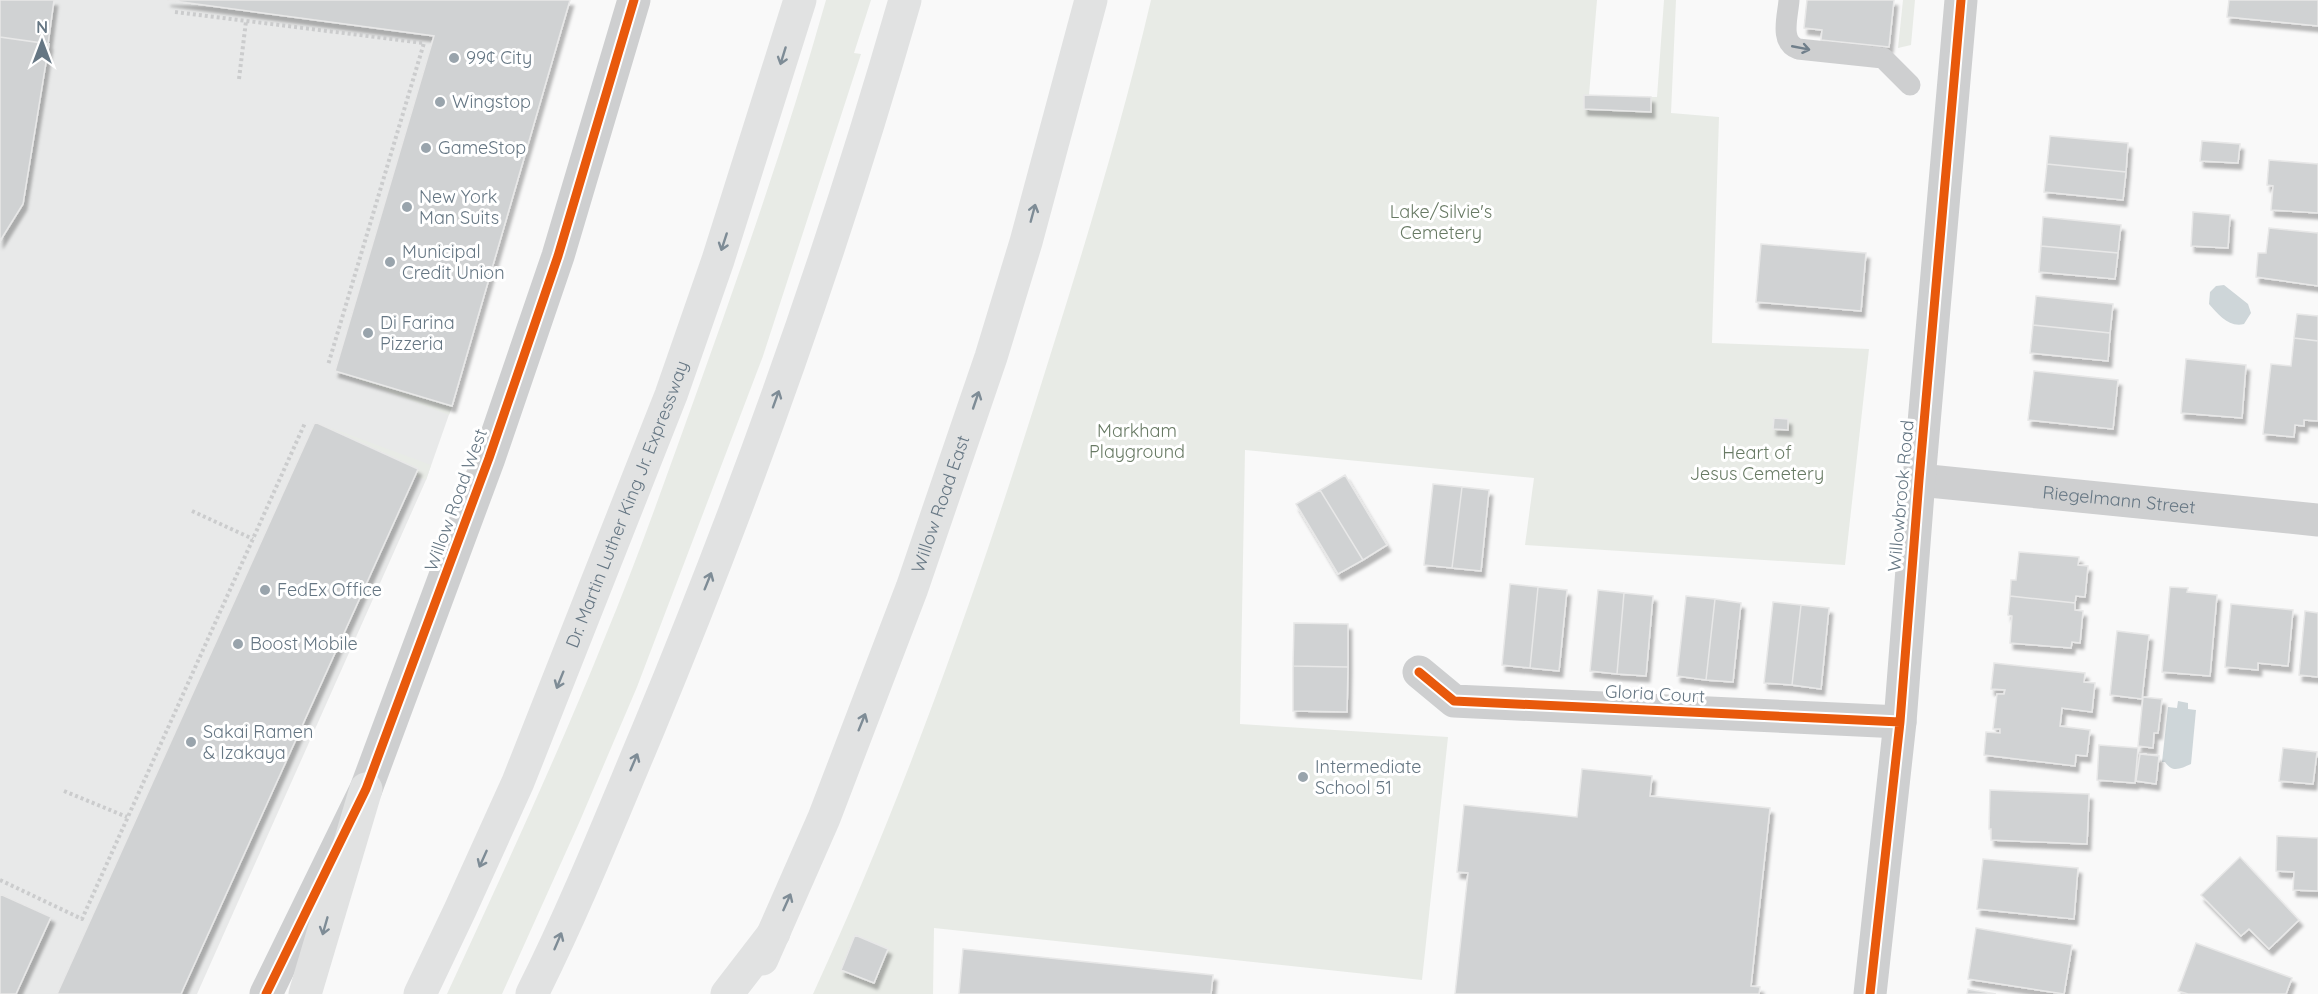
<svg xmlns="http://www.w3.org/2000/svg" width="2318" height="994" font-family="Quicksand,sans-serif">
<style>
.built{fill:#e8e9e9}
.green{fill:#e8ebe6}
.water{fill:#ced6d9}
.building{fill:#d0d2d3;stroke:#e8e8e8;stroke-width:1.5;filter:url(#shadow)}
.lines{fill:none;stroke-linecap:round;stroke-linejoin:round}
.path{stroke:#cbcccd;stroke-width:4;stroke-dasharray:3 3;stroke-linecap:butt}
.service{stroke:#cecfd0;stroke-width:21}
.minor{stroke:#cecfd0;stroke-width:33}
.tertiary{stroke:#cecfd0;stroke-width:33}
.secondary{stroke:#e1e2e2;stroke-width:33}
.motorway{stroke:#e1e2e2;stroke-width:33}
.cycleway-casing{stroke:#fff;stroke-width:13}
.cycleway{stroke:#e8590c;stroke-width:9}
.oneway{stroke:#707f8b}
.oneway2{stroke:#7e8c96}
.poi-dot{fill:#99a4ac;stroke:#fff;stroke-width:2}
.labels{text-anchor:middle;stroke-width:6;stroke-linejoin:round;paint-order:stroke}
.poi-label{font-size:18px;fill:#657683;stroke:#fff;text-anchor:start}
.park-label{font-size:18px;fill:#687a64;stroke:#fff}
.street-label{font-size:18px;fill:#657683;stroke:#fff}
</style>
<defs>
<filter id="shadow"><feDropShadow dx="3.5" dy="6" stdDeviation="1.5" flood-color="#0004"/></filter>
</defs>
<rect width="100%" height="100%" fill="#f9f9f9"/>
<path class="built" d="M0,0H570L452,406L426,480L197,994H0V241L23,204L48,45Z"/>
<path class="green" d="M826,0H871L854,53L861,54L763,356L637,687L579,823L502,994H447C501,877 555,761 603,642C638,558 668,472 699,386C745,258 789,131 826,0Z
M1151,0H1597L1589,95H1584V109L1650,112L1651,97H1657L1664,0H1676L1671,113L1719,117L1712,343L1869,349L1845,565L1525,545L1534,478L1245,450L1240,724L1448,737L1422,980L934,928L933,994H813C908,788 983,573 1050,356C1087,238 1123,120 1151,0Z
M1903,0H1915L1911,45L1898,48Z
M343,374L452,406L449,415Z
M315,422L431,465L426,480L415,476L418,469Z"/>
<path class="water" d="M2224,285L2248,304L2251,313L2244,324C2229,328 2218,314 2209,304L2210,292L2216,286Z
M2178,701L2188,703V709L2196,710L2191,764C2181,768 2173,774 2165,762H2162L2168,707L2177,708Z"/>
<path class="building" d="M0,0H54L48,44L0,37Z
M167,0H570L452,406L335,371L434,36Z
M1807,0H1894L1889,47L1821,40L1822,30L1804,28Z
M2229,0H2318V26L2227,17Z
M0,37L49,44L23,204L0,241Z
M1584,95L1651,97V112L1584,109Z
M2050,136L2128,143L2126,172L2047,164Z
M2202,141L2240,144L2238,163L2200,161Z
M2269,160L2318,164V213L2271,210L2273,186L2267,185Z
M2047,164L2126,172L2123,200L2044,192Z
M2193,212L2230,215L2228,248L2191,246Z
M2043,217L2121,225L2118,253L2041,246Z
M2269,228L2318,233V286L2256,277L2258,253H2266Z
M1761,244L1866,253L1861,311L1756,302Z
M2041,246L2118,253L2115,279L2039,272Z
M2036,296L2113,304L2110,333L2033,325Z
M2297,314L2318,316V341L2294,338Z
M2033,325L2110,333L2108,361L2030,353Z
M2294,338L2318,341V421L2304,420V426L2295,425L2294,437L2263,434L2271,364L2291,366Z
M2186,359L2246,365L2242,418L2181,413Z
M2034,371L2118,380L2113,429L2028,420Z
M1774,418L1788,419V430L1773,429Z
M315,422L418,469L415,476L181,994H57Z
M1345,475L1387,545L1363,560L1320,490Z
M1433,484L1462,487L1452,568L1424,565Z
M1462,487L1489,490L1481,571L1452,568Z
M1320,490L1363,560L1338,574L1296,504Z
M2019,552L2079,557L2078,565L2088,566L2085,597L2076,596L2075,603L2010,596L2011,580H2016Z
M1510,584L1538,587L1530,668L1502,665Z
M1538,587L1567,590L1559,671L1530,668Z
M2170,587L2188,588L2187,592L2217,595L2210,676L2162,672Z
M1598,590L1624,593L1617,674L1590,671Z
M1624,593L1653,596L1646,676L1617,674Z
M1686,596L1715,599L1706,680L1677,676Z
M2010,596L2075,603V610L2083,611L2080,643L2072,642L2071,648L2010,643L2012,616L2008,615Z
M1715,599L1741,603L1733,682L1706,680Z
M1773,602L1801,605L1792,685L1764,683Z
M2231,604L2293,610L2288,666L2258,663V670L2225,667Z
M1801,605L1829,608L1821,689L1792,685Z
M2305,611L2318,613V677L2299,675Z
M1294,623L1348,624V667L1293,666Z
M2117,631L2149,635L2142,699L2110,695Z
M1994,663L2085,673L2084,682L2095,683L2092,712L2062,708L2060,726L2090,730L2087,756L2076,755L2075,766L1984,755L1986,732L2000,733V729H1993L1997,694H2004L2005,690L1991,689Z
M1293,666L1348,667L1347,712L1293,711Z
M2143,697L2162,699L2158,733H2154L2153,748L2138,746Z
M2099,745L2138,748L2135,783L2097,780Z
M2283,748L2317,752L2313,784L2279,781Z
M2140,754L2159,756L2156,784L2136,781Z
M1582,769L1652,776L1650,796L1770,808L1751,986L1760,987L1759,994H1455L1468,873L1457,872L1464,805L1577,817Z
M1990,790L2089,794L2087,844L1991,840V829H1989Z
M2277,836L2318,838V891L2293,890L2294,872L2276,871Z
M2240,857L2299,920L2269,949L2249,929L2241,936L2201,895Z
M1983,859L2078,868L2074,919L1977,909Z
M0,894L51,917L16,994H0Z
M1976,928L2072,945L2064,994L1968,979Z
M855,935L888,949L874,983L841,970Z
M2196,943L2292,978L2286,994H2188L2178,991Z
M963,949L1213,975L1211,994H959Z
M1968,989L1996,994H1967Z"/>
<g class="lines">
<path class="path" d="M175,12L424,43L328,365
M239,79L246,21
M192,511L253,539
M64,791L127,817
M0,880L82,919L305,423"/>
<path class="service" d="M1789,0C1788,16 1779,42 1798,49L1883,58L1910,85"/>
<g class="minor">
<path id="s1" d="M1919,480L2318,520"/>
<path d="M1419,672L1454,701L1900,722"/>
</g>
<path class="tertiary" d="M266,994L366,789L489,458L558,256L634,0
M1870,994L1900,722L1919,480L1961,0"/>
<path class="secondary" id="s2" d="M762,959L824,818L912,588L991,357L1026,242L1091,0"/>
<g class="motorway">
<path d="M305,994L366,789"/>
<path id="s3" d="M420,994L460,910L518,782L671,395L718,260L800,0"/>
<path d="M532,994C575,908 611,818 648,730C747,492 834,248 905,0"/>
<path d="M727,994L774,933"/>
</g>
<g class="cycleway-casing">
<path id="cycleway" d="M1419,672L1454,701L1900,722
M266,994L366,789L489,458L558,256L634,0
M1870,994L1900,722L1919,480L1961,0"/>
</g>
<use href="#cycleway" class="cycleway"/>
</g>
<defs><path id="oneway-shaft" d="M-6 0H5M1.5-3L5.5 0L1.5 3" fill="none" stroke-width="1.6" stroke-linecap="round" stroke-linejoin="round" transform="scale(1.5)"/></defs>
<use class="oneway" href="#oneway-shaft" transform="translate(1801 48) rotate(11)"/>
<g class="oneway2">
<use href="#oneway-shaft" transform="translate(783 56) rotate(107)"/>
<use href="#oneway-shaft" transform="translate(1033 213) rotate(-75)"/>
<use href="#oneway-shaft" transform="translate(724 242) rotate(108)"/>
<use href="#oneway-shaft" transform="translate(776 399) rotate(-70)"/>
<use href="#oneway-shaft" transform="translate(976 400) rotate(-71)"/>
<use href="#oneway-shaft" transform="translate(708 581) rotate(-68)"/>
<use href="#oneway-shaft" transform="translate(560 680) rotate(112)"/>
<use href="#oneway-shaft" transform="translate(862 722) rotate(-68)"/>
<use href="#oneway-shaft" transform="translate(634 762) rotate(-67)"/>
<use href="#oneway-shaft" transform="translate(483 859) rotate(114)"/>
<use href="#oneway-shaft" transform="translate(787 902) rotate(-66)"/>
<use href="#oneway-shaft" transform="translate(325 926) rotate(106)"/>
<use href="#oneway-shaft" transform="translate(558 941) rotate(-67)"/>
</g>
<g class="poi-dot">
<circle cx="454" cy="58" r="6"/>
<circle cx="440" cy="102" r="6"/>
<circle cx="426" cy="148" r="6"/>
<circle cx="407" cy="207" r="6"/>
<circle cx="390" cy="262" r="6"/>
<circle cx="368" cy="333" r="6"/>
<circle cx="265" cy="590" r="6"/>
<circle cx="238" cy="644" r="6"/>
<circle cx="191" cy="742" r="6"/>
<circle cx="1303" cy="777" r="6"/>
</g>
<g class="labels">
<g class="poi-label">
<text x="466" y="64">99¢ City</text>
<text x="452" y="108">Wingstop</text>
<text x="438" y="154">GameStop</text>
<text x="419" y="203">New York<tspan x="419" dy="21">Man Suits</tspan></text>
<text x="402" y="258">Municipal<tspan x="402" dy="21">Credit Union</tspan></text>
<text x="380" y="329">Di Farina<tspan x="380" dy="21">Pizzeria</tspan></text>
<text x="277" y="596">FedEx Office</text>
<text x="250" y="650">Boost Mobile</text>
<text x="203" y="738">Sakai Ramen<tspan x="203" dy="21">&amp; Izakaya</tspan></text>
<text x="1315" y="773">Intermediate<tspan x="1315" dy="21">School 51</tspan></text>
</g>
<g class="park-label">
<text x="1441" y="218">Lake/Silvie's<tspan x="1441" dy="21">Cemetery</tspan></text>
<text x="1137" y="437">Markham<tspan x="1137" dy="21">Playground</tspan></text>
<text x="1757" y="459">Heart of<tspan x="1757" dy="21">Jesus Cemetery</tspan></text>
</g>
<g class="street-label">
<text transform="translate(1901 496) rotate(-85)" y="6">Willowbrook Road</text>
<text transform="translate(456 500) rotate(-70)" y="6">Willow Road West</text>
<text dy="6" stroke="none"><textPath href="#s1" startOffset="201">Riegelmann Street</textPath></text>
<text dy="6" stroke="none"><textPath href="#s3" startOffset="532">Dr. Martin Luther King Jr. Expressway</textPath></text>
<text dy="6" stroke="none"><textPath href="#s2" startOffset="489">Willow Road East</textPath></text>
<text transform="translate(1655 694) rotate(3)" y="6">Gloria Court</text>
</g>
</g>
<g transform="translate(42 42)" stroke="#ffffff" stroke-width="4.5" paint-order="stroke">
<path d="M0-4.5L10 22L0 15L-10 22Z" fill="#657683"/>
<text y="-9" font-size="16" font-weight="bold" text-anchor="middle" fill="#657683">N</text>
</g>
</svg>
